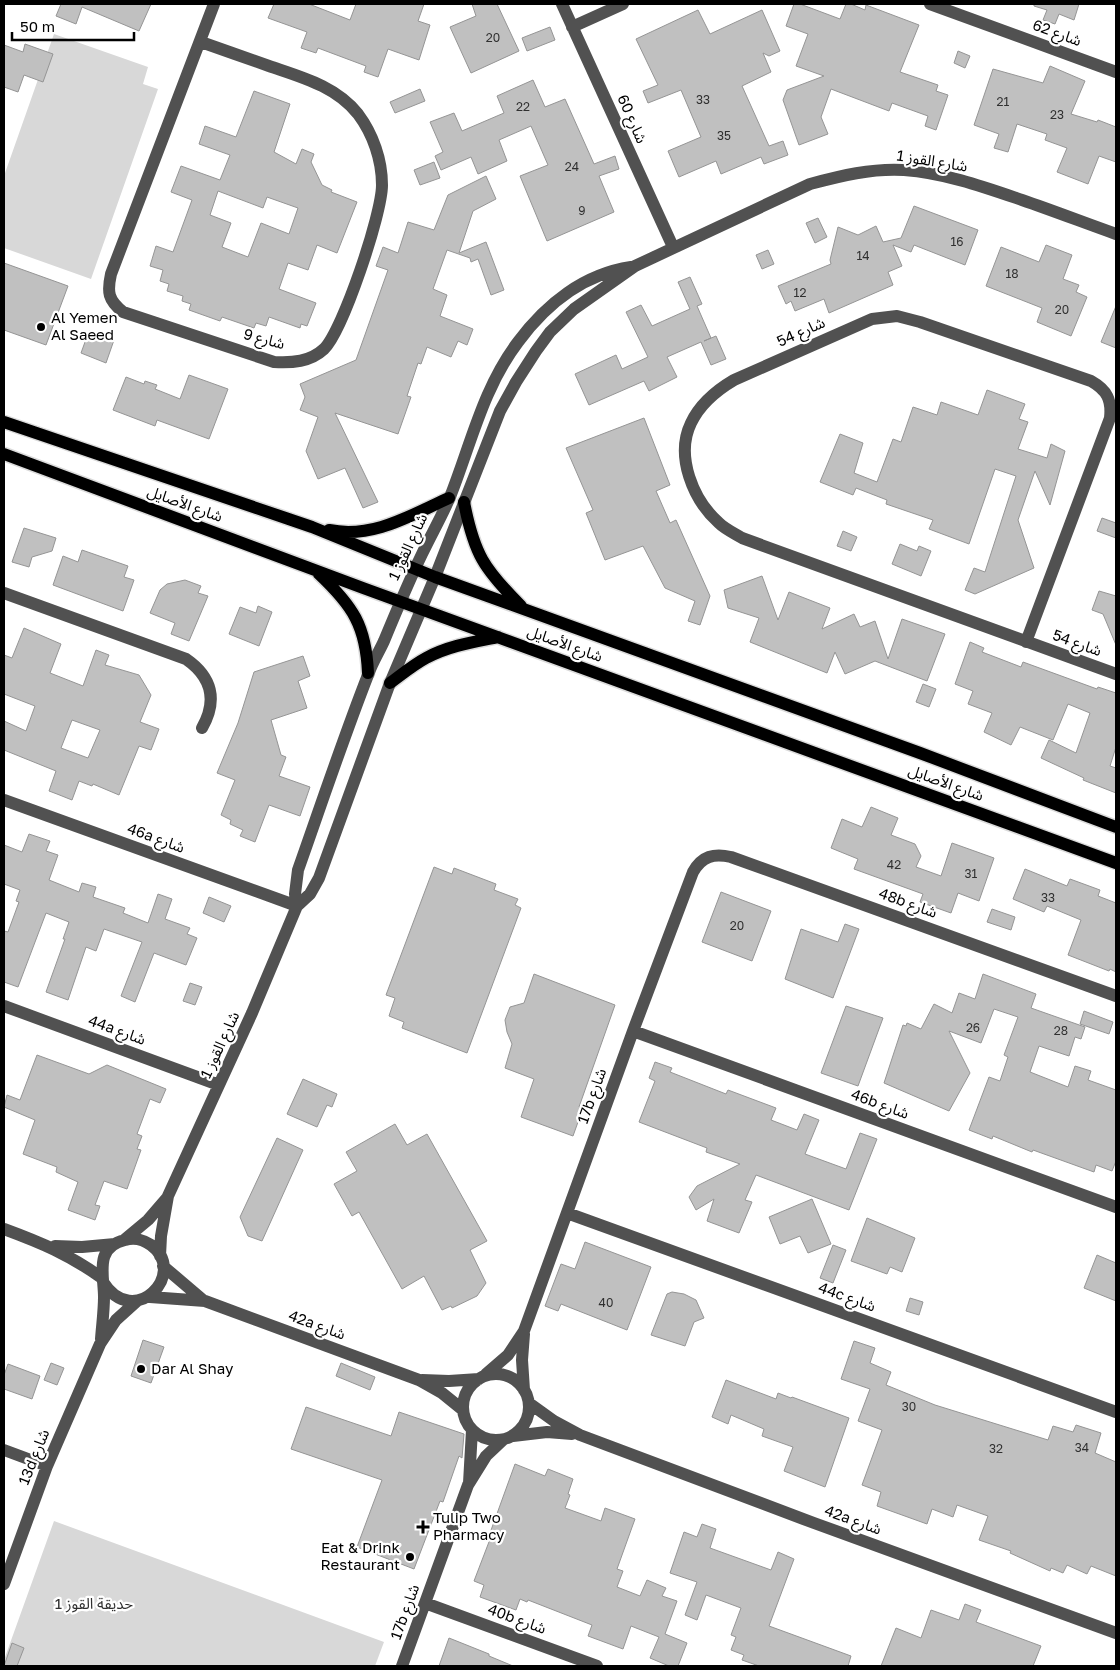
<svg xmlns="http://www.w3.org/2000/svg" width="1120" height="1670" font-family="'Golos Text','Noto Sans Arabic',sans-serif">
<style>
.green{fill:#d8d8d8}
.building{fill:#c0c0c0;stroke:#959595;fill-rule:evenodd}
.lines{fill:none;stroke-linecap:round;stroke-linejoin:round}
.major-casing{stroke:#dbdbdb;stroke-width:15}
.minor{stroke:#515151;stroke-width:12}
.major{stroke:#000;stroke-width:12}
.poi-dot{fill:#000;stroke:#fff;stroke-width:2}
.labels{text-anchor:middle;stroke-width:4.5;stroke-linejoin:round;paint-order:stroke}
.number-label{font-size:12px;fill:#303030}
.street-label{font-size:15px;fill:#000;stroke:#fff}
.poi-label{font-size:15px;fill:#000;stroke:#fff;text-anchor:start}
.park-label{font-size:15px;fill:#2f2f2f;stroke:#fff}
</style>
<rect width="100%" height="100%" fill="#fff"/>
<path class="green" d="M54,34L148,67L143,84L158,89L91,279L4,248V176Z
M54,1521L384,1642L375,1666H4V1660Z"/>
<path class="building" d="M61,4H151L139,31L82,7L76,24L56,16Z
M274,4H309L350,20L356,4H424L418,21L430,25L419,60L388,49L378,77L364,72L366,66L318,48L316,53L301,48L307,32L268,18Z
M472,4H497L519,51L471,73L450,27L476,16Z
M794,4H800L840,19L846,4H851L865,10L866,5L919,25L900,72L938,85L936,91L948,95L936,130L925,126L928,116L892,103L889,111L831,89L821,117L828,134L799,145L783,100L787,90L824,76L796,66L808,34L786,26Z
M1034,4H1079L1074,20L1059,14L1055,24L1043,20L1047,10L1034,6Z
M698,10L710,34L762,10L780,51L769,56L763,53L771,72L742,86L769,146L783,141L788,155L764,164L761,157L721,174L716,161L679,177L668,151L701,137L681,90L648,103L643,91L658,85L636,39Z
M550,27L555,40L527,51L522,38Z
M25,44L53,54L43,82L24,75L18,92L4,87V45L23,52Z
M958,51L970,56L965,68L954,63Z
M1050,66L1085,81L1071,114L1097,122L1098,120L1116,127V162L1099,156L1088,184L1057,172L1067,148L1045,140L1047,134L1017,124L1008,152L994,148L999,134L974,125L993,69L1043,83Z
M533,80L545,107L565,99L594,164L615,156L619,169L599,176L614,212L547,241L520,176L548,165L531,126L499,140L507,161L478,174L471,157L441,170L435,156L443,152L430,122L454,113L462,131L504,113L497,96Z
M420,89L425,101L395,113L390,102Z
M254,91L290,104L274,152L296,164L302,149L314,154L311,162L322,185L332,190L331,192L357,202L337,253L317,245L308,270L288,263L279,289L316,303L307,326L301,324L300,328L269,317L266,326L256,323L254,328L222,317L220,321L189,310L191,304L182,301L183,296L167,291L169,284L160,281L163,270L150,266L156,246L173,252L192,200L171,192L181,166L220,180L230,155L199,144L205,126L236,137ZM218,191L263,208L267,197L298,208L289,234L261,223L248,257L222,247L231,223L210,215Z
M434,162L440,178L420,185L414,170Z
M486,176L496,199L473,211L459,253L486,242L504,290L491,295L478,259L471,262L470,258L447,250L433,289L447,295L440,316L473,329L467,345L458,341L451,357L427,347L421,364L418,363L407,396L411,397L398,434L335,413L378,502L363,508L345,468L318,479L306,451L318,417L300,410L305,397L300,384L356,360L388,270L376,266L383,247L398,253L408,222L434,230L448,195Z
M914,206L978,230L965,265L914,245L911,252L893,245L902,266L888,272L893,285L829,313L824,299L795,311L791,301L786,304L778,286L831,264L830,260L838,227L858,235L876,226L883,242L901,238Z
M818,218L827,237L815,243L806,223Z
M1046,245L1072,255L1063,279L1079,285L1076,292L1087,297L1071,336L1037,322L1042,308L986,286L1001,247L1039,262Z
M768,250L774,264L762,269L756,255Z
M4,263L68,286L46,345L4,330Z
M690,277L702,304L697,306L711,338L704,341L716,336L726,359L711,365L701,342L667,357L677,377L649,391L644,381L589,405L575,374L616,355L622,369L648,357L626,312L641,305L652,326L690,309L678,282Z
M1116,306V348L1101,342Z
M89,331L114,340L106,363L81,353Z
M189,375L228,389L209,439L157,420L155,426L113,410L126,377L144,384L145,381L157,385L155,389L180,399Z
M987,390L1025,404L1019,419L1028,422L1018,449L1047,458L1051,444L1065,451L1050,505L1035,471L1018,520L1034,568L975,594L965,590L974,568L985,572L1016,476L995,469L969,544L929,529L933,520L886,504L887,500L856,488L853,495L820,482L840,434L863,443L854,473L877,482L893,439L901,442L913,407L937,415L941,402L978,415Z
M644,418L670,485L656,491L670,523L676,520L710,596L700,625L688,621L695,601L665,588L643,546L605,560L586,513L593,510L566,448Z
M1102,518L1116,523V538L1097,531Z
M24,528L56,538L52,551L32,557L29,567L12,562Z
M843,531L857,537L851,551L837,546Z
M900,544L917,551L919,546L931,551L921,576L892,564Z
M82,550L128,566L124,577L134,580L123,611L53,585L63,556L78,562Z
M762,576L778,620L789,592L830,608L822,629L854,614L860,627L875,621L888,659L902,619L945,634L927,681L875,661L845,674L835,652L827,673L750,642L759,618L728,608L724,590Z
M185,580L201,586L198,593L208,596L189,641L171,634L175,623L150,613L160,590L167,584Z
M1099,591L1116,596V645L1103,614L1092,610Z
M258,606L272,612L259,646L229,634L240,607L256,613Z
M24,628L61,644L50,673L83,686L96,650L109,655L105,665L139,675L151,695L140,722L159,729L151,750L139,746L119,795L93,784L92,786L79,781L72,800L57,794L49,791L56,771L4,750V721L26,731L35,706L4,694V655L12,658ZM72,720L100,730L88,758L61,748Z
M970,642L984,648L982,652L1021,667L1023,662L1097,689L1098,687L1116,693V747L1110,766L1116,768V793L1083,780L1084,778L1041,758L1049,740L1076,753L1090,713L1068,704L1053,740L1020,727L1011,745L984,732L992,713L968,704L973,691L955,684Z
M303,656L310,676L298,681L307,708L271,720L281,755L286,757L279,776L310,787L300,816L269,805L255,842L240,836L243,830L230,824L231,820L221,815L235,780L217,773L238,723L254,672Z
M923,684L936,689L929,707L916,702Z
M871,807L898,818L891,835L915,844L921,856L916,867L941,876L952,843L994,858L979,901L958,893L951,913L920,902L923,894L854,869L858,859L831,848L842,819L862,827Z
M29,834L50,841L46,851L58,855L49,880L79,892L82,883L96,887L93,897L125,908L123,913L148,923L158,894L172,899L165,919L190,928L187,934L197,938L186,965L154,953L135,1002L121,996L142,942L104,929L96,951L86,947L68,1000L46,992L65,939H63L69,922L46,913L18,987L4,982V931L8,932L19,902L16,901L20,890L4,884V845L22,852Z
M434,867L452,874L454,868L496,884L494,890L518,899L515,905L521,908L467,1053L402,1028L404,1022L389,1016L395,998L386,995Z
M1025,869L1067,886L1070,879L1100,890L1098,896L1116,903V972L1110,969L1109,971L1068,955L1081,920L1047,906L1044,912L1013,899Z
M721,892L771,911L752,961L702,942Z
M209,897L231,906L224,922L203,913Z
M992,909L1015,917L1011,930L987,922Z
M845,924L859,929L833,998L785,979L801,929L838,942Z
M534,974L615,1005L579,1107L583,1108L573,1136L521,1117L534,1079L505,1068L512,1044L507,1032L505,1020L510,1007L524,1003Z
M983,974L1036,994L1031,1008L1085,1027L1081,1039L1075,1037L1069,1056L1039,1046L1030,1072L1068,1087L1075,1066L1091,1071L1088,1080L1116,1090V1161L1112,1171L1096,1165L1094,1172L1033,1150L1032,1152L993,1136L992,1139L969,1130L989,1077L1000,1081L1008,1057L1004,1055L1018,1017L994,1009L981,1043L949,1031L970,1073L949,1111L884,1083L903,1025L906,1026L907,1023L921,1029L934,1004L952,1013L959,993L975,999Z
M190,983L202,987L195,1005L183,1001Z
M846,1006L883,1018L858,1086L821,1073Z
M1084,1011L1113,1022L1109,1034L1080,1024Z
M37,1055L89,1074L107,1065L166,1089L160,1103L150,1099L137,1134L142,1136L137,1149L141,1150L127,1189L104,1181L95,1205L100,1206L95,1220L68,1210L78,1182L56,1172L57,1167L23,1154L35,1120L4,1107L7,1095L20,1100Z
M655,1062L672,1068L670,1072L726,1094L728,1090L776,1108L771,1120L797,1130L804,1114L819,1120L805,1154L846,1169L860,1133L877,1139L849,1210L756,1175L745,1200L752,1202L739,1233L707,1221L714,1199L696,1210L689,1197L697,1186L740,1164L706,1152L707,1148L639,1122L655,1081L649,1078Z
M303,1079L337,1094L332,1107L327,1105L317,1127L287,1114Z
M395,1124L407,1145L427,1134L487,1241L470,1250L486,1283L477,1296L452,1308L451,1306L442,1310L424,1276L402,1289L359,1212L352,1216L334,1184L357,1171L346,1152Z
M277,1138L303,1150L262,1241L248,1236L240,1217Z
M812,1199L831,1244L808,1253L800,1236L780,1244L769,1217Z
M867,1218L915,1238L902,1272L890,1267L887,1274L851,1261Z
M585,1242L651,1267L627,1330L561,1304L558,1311L545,1306L561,1264L575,1269Z
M833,1245L846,1250L833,1283L820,1278Z
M1097,1255L1116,1263V1301L1084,1288Z
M672,1292L684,1294L696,1300L704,1318L694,1322L685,1346L651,1335L667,1294Z
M910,1298L923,1302L919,1315L906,1311Z
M143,1340L164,1347L151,1383L131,1376Z
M854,1341L875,1348L870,1363L891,1372L886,1385L935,1405L1048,1440L1053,1426L1073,1432L1076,1425L1101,1433L1095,1453L1116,1462V1576L1091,1566L1087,1574L1067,1565L1063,1573L1051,1568L1050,1571L1010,1553L1011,1551L979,1540L988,1516L957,1505L953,1517L932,1509L927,1524L877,1506L881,1492L862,1485L882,1430L858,1421L870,1389L841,1379Z
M51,1363L64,1368L57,1385L44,1380Z
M341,1363L375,1377L370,1390L336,1376Z
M8,1364L40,1376L32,1399L4,1389V1375Z
M726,1380L776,1399L778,1393L791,1398L792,1397L849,1418L825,1487L784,1471L793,1447L762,1436L764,1429L731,1415L728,1424L712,1417Z
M306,1407L391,1436L399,1412L464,1434L462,1458L459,1456L443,1502L440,1501L414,1569L357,1547L382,1480L291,1449Z
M515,1464L545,1476L548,1469L573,1479L568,1494L570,1495L565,1508L601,1521L605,1508L635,1519L617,1569L623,1571L617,1587L640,1596L647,1580L666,1588L662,1596L677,1601L665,1634L687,1643L678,1666H669L650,1658L659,1637L631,1626L623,1649L588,1636L592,1625L528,1600L527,1602L520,1599L516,1610L480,1597L484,1585L474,1581L492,1534L490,1533Z
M702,1524L716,1529L710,1548L771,1570L778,1552L794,1559L769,1626L851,1656L848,1666H759L742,1660L744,1655L731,1650L736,1637L731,1635L741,1608L706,1595L697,1620L685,1615L697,1582L670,1573L684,1532L697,1537Z
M965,1604L981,1610L976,1622L1041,1646L1033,1666H881L896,1628L921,1638L931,1610L959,1620Z
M449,1638L489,1654V1656L513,1666H439Z
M12,1643L24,1648L17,1666H4Z"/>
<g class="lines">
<g class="major-casing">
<path id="major" d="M4,422L312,527L435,577L920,753L1116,827
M4,454L363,588L1116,863
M464,502C474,554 484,569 521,606
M329,530C373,539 411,515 449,498
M319,574C353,606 366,626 368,673
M390,683C401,675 413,665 426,658C448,646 473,642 498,637"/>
</g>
<path class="minor" d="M562,4L673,247
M930,4L1116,72
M572,27L623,4
M201,42C224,50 246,58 269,66C301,77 336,86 358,114C373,134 382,160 382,185C382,214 343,330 324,349C310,362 292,363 274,362L123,312C108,300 107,292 111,274L214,4
M4,593L186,659C212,677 218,700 202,728
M1026,642L1110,418C1112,400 1107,390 1091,381L920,322L897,316L872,319L734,380C717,390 700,404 691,423C675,456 693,500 719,523C725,529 734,533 742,538L1116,674
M4,800L297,906
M297,906L295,894L298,870C321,805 343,739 368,675C372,663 379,652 384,641C396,612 408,583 422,554C431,535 442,516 450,497C471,444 483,388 518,342C546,304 584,274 631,267
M4,1006L219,1085
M633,1031L1116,1207
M567,1213L1116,1412
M4,1229C42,1243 68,1254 102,1278
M124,1240L148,1220L167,1198
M55,1246L82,1247L115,1244
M160,1256L161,1236L168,1196L252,1013L297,906L310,894L319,878L390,683L435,577L500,411L516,382L536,351L550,332L574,309L635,266L810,184C840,176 872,168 904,170C945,173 984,187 1022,200C1054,211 1085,223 1116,234
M163,1266L203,1300
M150,1297L205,1301L419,1380L442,1393L463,1410
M524,1334L522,1360L524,1390
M101,1339C102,1325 104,1311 104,1297C104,1275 94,1247 125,1240C134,1237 144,1240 151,1245C189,1273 134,1331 103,1282
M463 1407a33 33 0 1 1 66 0a33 33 0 1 1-66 0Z
M486,1374L508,1355L524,1331L633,1031L693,872C702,856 714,853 731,857L1116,996
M422,1380L449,1381L479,1379
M529,1403L554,1421L580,1435L814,1523L1116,1633
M513,1436L547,1432L572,1434
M4,1450L47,1466
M469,1483L472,1430
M4,1584L47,1466L100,1344L116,1320L137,1301
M425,1603L597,1666
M402,1666L468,1485L486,1456L503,1440"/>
<use href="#major" class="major"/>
</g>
<g class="poi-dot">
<circle cx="41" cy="327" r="5"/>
<circle cx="141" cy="1369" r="5"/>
<path d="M420.5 1519.5h5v5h5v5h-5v5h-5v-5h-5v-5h5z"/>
<circle cx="410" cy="1557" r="5"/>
</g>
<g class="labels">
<g class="number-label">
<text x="493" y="42">20</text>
<text x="703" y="104">33</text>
<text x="1003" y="106">21</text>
<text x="523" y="111">22</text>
<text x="1057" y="119">23</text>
<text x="724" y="140">35</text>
<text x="572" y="171">24</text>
<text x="582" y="215">9</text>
<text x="957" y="246">16</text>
<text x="863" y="260">14</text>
<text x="1012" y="278">18</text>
<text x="800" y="297">12</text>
<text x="1062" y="314">20</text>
<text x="894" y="869">42</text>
<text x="971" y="878">31</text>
<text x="1048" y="902">33</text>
<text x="737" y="930">20</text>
<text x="973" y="1032">26</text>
<text x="1061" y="1035">28</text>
<text x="606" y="1307">40</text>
<text x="909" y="1411">30</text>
<text x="1082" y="1452">34</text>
<text x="996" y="1453">32</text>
</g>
<g class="street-label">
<text transform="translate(1057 33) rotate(20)" y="5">شارع 62</text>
<text transform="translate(632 119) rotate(66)" y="5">شارع 60</text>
<text transform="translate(932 161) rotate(9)" y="5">شارع القوز 1</text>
<text transform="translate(801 332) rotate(-24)" y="5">شارع 54</text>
<text transform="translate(264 339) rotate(15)" y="5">شارع 9</text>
<text transform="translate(185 504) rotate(20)" y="5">شارع الأصايل</text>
<text transform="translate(408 547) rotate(-65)" y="5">شارع القوز 1</text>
<text transform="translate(1077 643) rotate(20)" y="5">شارع 54</text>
<text transform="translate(565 644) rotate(20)" y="5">شارع الأصايل</text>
<text transform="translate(946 783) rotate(20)" y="5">شارع الأصايل</text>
<text transform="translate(156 838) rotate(20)" y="5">46a شارع</text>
<text transform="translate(908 903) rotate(20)" y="5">48b شارع</text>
<text transform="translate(117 1030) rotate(20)" y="5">44a شارع</text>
<text transform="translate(220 1045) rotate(-65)" y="5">شارع القوز 1</text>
<text transform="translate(592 1096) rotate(-70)" y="5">17b شارع</text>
<text transform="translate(880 1104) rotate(20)" y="5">46b شارع</text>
<text transform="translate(847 1297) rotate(20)" y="5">44c شارع</text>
<text transform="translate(317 1325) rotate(20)" y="5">42a شارع</text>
<text transform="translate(34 1457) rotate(-68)" y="5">13d شارع</text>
<text transform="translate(853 1520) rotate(20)" y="5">42a شارع</text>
<text transform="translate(405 1612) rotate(-70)" y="5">17b شارع</text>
<text transform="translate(517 1619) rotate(20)" y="5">40b شارع</text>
</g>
<g class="poi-label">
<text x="51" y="323">Al Yemen<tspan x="51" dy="17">Al Saeed</tspan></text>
<text x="151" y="1374">Dar Al Shay</text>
<text x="433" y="1523">Tulip Two<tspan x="433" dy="17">Pharmacy</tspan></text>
<text x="400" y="1553" text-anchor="end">Eat &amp; Drink<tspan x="400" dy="17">Restaurant</tspan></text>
</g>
<g class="park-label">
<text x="94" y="1609">حديقة القوز 1</text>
</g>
</g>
<rect width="1120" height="1670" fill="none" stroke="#000000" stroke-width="10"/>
<path d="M12 32v8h122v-8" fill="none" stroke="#000000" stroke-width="2.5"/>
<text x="20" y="32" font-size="15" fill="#000000" stroke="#ffffff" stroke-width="4" paint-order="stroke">50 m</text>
</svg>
